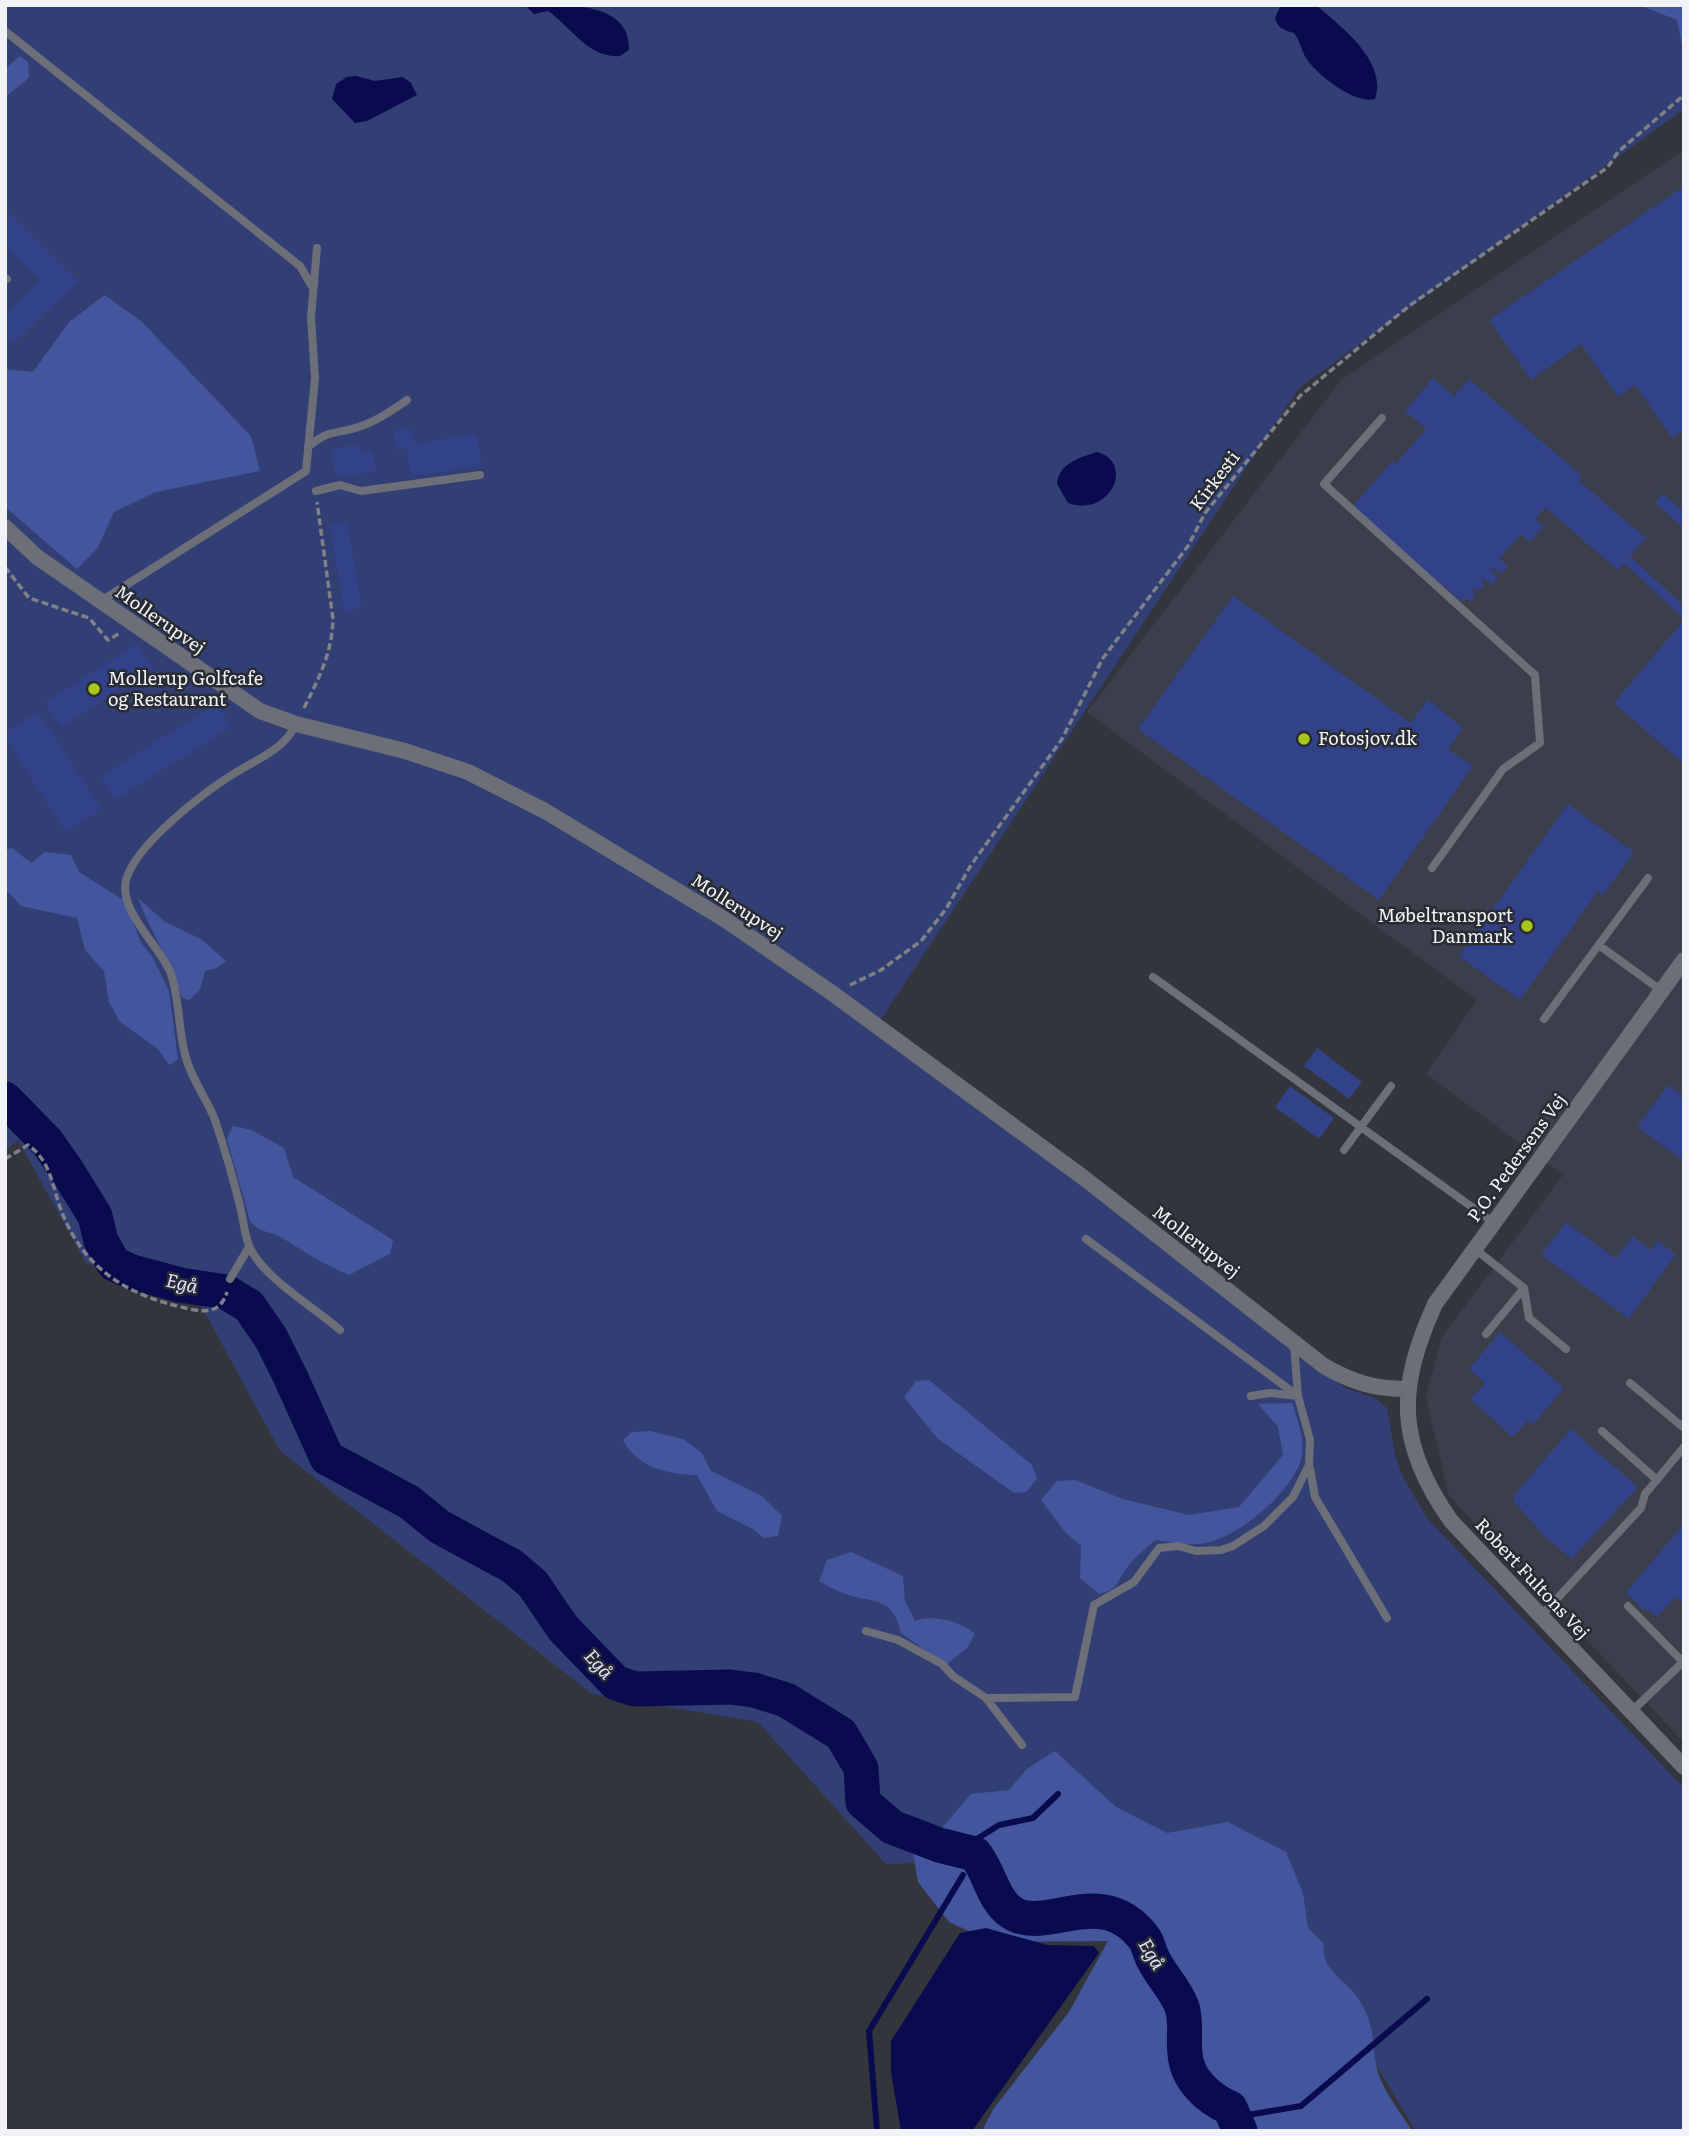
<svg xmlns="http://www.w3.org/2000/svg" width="1689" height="2136" font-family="Literata,serif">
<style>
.built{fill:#3b3f4c}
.green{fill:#313f75}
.forest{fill:#43569d}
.water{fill:#0a0b4e}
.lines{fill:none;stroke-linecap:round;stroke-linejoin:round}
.stream{stroke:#0a0b4e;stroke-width:6}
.river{stroke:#0a0b4e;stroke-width:35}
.building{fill:#324288}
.path{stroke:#7f8187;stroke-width:3.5;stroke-dasharray:7 3.5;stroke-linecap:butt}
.service{stroke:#6c6f77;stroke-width:8}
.minor{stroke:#6c6f77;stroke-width:16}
.poi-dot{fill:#a8c71c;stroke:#292b32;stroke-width:2.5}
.labels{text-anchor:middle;stroke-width:5;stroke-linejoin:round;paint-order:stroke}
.street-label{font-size:18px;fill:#f2f3f8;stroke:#292b32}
.poi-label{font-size:18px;fill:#f2f3f8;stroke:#292b32;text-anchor:start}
.water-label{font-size:19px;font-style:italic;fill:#dbe3f8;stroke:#292b32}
</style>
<rect width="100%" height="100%" fill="#33353c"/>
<path class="built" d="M1684,150V1742L1449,1496L1426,1396L1442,1337L1563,1175L1426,1074L1477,1000L1087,712L1341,380Z"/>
<path class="green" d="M5,5H1684V109L1299,388L873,1031L1044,1156L1345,1388L1375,1398L1387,1408L1395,1455L1403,1477L1427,1518L1684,1788V2131H1416L1250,1855L886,1864L758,1722L592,1694L280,1451L196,1296L86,1263L18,1140L5,1151V1122L12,1130L5,1118Z"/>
<path class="forest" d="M1639,5H1684V56L1677,20Z
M20,56L28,62L29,78L5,97V69Z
M105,295L142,322L251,436L260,471L156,492L114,512L97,549L77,569L5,507V369L33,372L69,322Z
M12,848L31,863L45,852L71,855L79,872L125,901L141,943L153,958L169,991L178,1059L169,1065L158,1049L120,1022L109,1002L104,971L85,950L77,918L21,906L5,889V850Z
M138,898L165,922L201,939L226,961L217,968L205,971L200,990L189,1000L182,998C171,962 151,933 138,898Z
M233,1126L252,1130L284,1148L293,1177L393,1240L390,1254L349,1275C323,1264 308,1254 284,1239C272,1231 260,1234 250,1221L227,1139Z
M929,1380L1032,1465L1037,1479L1026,1492L1014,1493L937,1438L904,1397L916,1381Z
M1292,1403C1297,1419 1305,1439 1302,1456C1295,1491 1233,1543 1198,1544C1184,1545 1169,1541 1155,1540C1146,1549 1133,1558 1126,1569C1116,1583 1118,1590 1099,1594L1080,1578L1081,1546L1065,1532L1041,1500L1057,1481L1075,1480L1123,1499L1189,1515L1239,1507L1283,1455L1278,1427L1258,1404Z
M650,1431L683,1439L702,1453L711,1471L762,1496L782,1516L778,1536L764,1538L753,1529L717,1511L697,1475C669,1475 636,1467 623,1440L632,1432Z
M851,1552L903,1576L905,1601L915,1621C933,1614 960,1621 975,1634L968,1647L946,1665L901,1633C893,1596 875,1604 846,1594C837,1591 828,1586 819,1581L827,1560Z
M1055,1751L1116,1807L1167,1833L1228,1822L1286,1852L1303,1893L1308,1928L1324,1944C1319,1969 1348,1981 1360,2001C1376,2028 1371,2040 1377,2069C1382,2089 1401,2113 1412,2131H982L994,2108L1069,2012L1108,1941L993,1942L949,1922L918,1882L913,1853L940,1830L971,1794L1009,1790L1028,1768Z"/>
<path class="water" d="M525,5C562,5 631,0 629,50L620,56C589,59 570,26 548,11L534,14Z
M1281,5H1316C1340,26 1388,61 1375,99C1355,105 1316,74 1306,58C1301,49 1300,41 1294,33C1284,30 1278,29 1275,18Z
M356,76L375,81L403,77L411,83L417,95L367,121L355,123L332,99L336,84L347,77Z
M1097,452C1135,462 1111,518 1068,503L1057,484C1059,463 1079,458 1097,452Z
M986,1928L1047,1945L1094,1946L1099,1953L972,2131H901L891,2072V2041L960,1933Z"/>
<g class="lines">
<path class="stream" d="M961,1849L999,1825L1033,1818L1058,1794
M1236,2117L1301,2106L1427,1999
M877,2131L869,2031L963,1875"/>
<path class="river" d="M5,1099L47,1142L66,1169L95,1216L101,1241L114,1264L132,1272L180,1285L226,1292L249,1306L271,1338L290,1376L327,1458L409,1502L440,1527L512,1566L533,1584L563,1628L616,1683L635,1689L730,1687L754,1690L786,1700L841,1734L861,1768L863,1802L892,1827L939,1845L975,1854C989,1871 993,1900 1011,1912C1045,1936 1101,1881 1144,1938C1148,1943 1149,1951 1152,1957C1160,1975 1175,1988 1182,2007C1187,2023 1183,2038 1185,2054C1187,2080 1209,2099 1230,2108L1240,2131"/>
</g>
<path class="building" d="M1684,186V430L1672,438L1635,385L1618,397L1581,344L1531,380L1489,320Z
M5,209L77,281L13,344L5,336V317L42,280L5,246Z
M1433,378L1454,396L1469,379L1582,476L1578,480L1646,538L1630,556L1684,606V619L1624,563L1618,570L1545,507L1535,519L1544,526L1530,542L1521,534L1499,559L1508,566L1501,574L1493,567L1491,570L1498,577L1492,585L1483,578L1481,581L1485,584L1479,591L1475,588L1472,591L1476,594L1470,602L1466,598L1462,602L1356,511L1353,506L1392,461L1396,464L1426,429L1405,411Z
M411,428L414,444L477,434L482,466L411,476L406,448L396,450L393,431Z
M357,445L359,452L372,450L376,471L336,478L331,449Z
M1663,493L1684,512L1681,526L1655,503Z
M347,522L362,608L344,611L330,525Z
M1233,596L1411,723L1428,699L1463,728L1448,749L1473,766L1379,900L1138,729Z
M1684,620V764L1614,703Z
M137,644L153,669L61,727L45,703Z
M216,704L231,727L115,800L101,777Z
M38,712L101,809L66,832L5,737V733Z
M1568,804L1634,852L1603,895L1598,891L1520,1000L1459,956Z
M1317,1048L1362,1082L1349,1099L1304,1066Z
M1668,1085L1684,1096V1161L1637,1127Z
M1290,1086L1334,1118L1319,1139L1275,1107Z
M1566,1222L1616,1259L1632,1236L1651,1250L1658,1241L1676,1254L1629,1319L1541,1255Z
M1500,1332L1564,1388L1533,1425L1528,1420L1513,1437L1470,1399L1485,1383L1469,1369Z
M1571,1429L1638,1487L1572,1559L1544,1536L1513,1500L1514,1495Z
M1684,1524V1604L1676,1597L1657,1617L1645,1608L1643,1610L1626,1592Z"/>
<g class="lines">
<path class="path" d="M5,567L29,598L89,618L108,640L120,633
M304,708C319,678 332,653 333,619L317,502
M850,985L881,970L921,941L946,909L971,865L1062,739L1103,658L1188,546L1205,513L1300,396L1409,306L1608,167L1618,152L1684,95
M5,1159L28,1145C51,1161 52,1186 61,1210C84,1270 128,1296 190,1309C209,1313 221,1311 227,1292"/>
<path class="service" d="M5,31L300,266L311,285
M5,280L7,279
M1382,418L1324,484L1535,675L1540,743L1503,769L1432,868
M308,447C331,427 340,435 364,425C380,419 393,410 407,400
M316,491L340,485L361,491L480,475
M101,601L306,471L315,378L311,317L317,248
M296,724C285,749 257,759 235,773C204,792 136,844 126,880C118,911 161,947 171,974C180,1001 178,1031 186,1058C192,1080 207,1099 215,1120C224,1147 232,1174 239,1202C243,1216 244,1235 250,1248C265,1279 314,1307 340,1330
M1600,946L1662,991
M1153,977L1494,1223
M1544,1019L1648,878
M1344,1150L1391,1086
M1475,1249L1524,1288L1486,1334
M230,1279L249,1247
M1524,1288L1529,1318L1566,1349
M1630,1383L1684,1428
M1251,1396L1269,1393L1298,1396L1294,1344
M1602,1431L1657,1480
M1310,1468L1315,1497L1387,1618
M1628,1606L1682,1661
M1540,1617L1641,1508L1645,1494L1684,1447
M866,1631L898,1640L942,1664L953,1676L986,1698L1022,1745
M986,1698L1075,1697L1094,1605L1134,1582L1159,1548L1178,1546L1196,1551L1221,1550L1233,1546L1264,1526L1293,1497L1309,1465L1310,1440L1298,1396L1086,1239
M1631,1712L1684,1661"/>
<path class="minor" d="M5,527L37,557L260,711L296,724L405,751L468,772L545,811L724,919L832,993L1084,1178L1324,1366C1352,1382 1374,1389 1406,1389
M1684,960L1435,1304C1397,1388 1396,1443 1451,1521L1684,1767"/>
</g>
<g class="poi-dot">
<circle cx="94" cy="689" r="7"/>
<circle cx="1304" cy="739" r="7"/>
<circle cx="1527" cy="926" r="7"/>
</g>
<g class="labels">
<g class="street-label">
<text transform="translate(1215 481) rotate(-53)" y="6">Kirkesti</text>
<text transform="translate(160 620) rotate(35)" y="6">Mollerupvej</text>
<text transform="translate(737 907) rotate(33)" y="6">Mollerupvej</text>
<text transform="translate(1517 1158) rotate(-54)" y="6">P.O. Pedersens Vej</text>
<text transform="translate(1196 1242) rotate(38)" y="6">Mollerupvej</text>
<text transform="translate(1532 1579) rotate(47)" y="6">Robert Fultons Vej</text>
</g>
<g class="poi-label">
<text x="108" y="685">Mollerup Golfcafe<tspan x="108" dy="21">og Restaurant</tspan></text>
<text x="1318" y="745">Fotosjov.dk</text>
<text x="1513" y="922" text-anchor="end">Møbeltransport<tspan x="1513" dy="21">Danmark</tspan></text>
</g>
<g class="water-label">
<text transform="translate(182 1283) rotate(13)" y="7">Egå</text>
<text transform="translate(599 1664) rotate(48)" y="7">Egå</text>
<text transform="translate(1152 1954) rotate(59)" y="7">Egå</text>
</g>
</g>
<rect width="1689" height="2136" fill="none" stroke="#f2f3f8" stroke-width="14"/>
</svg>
